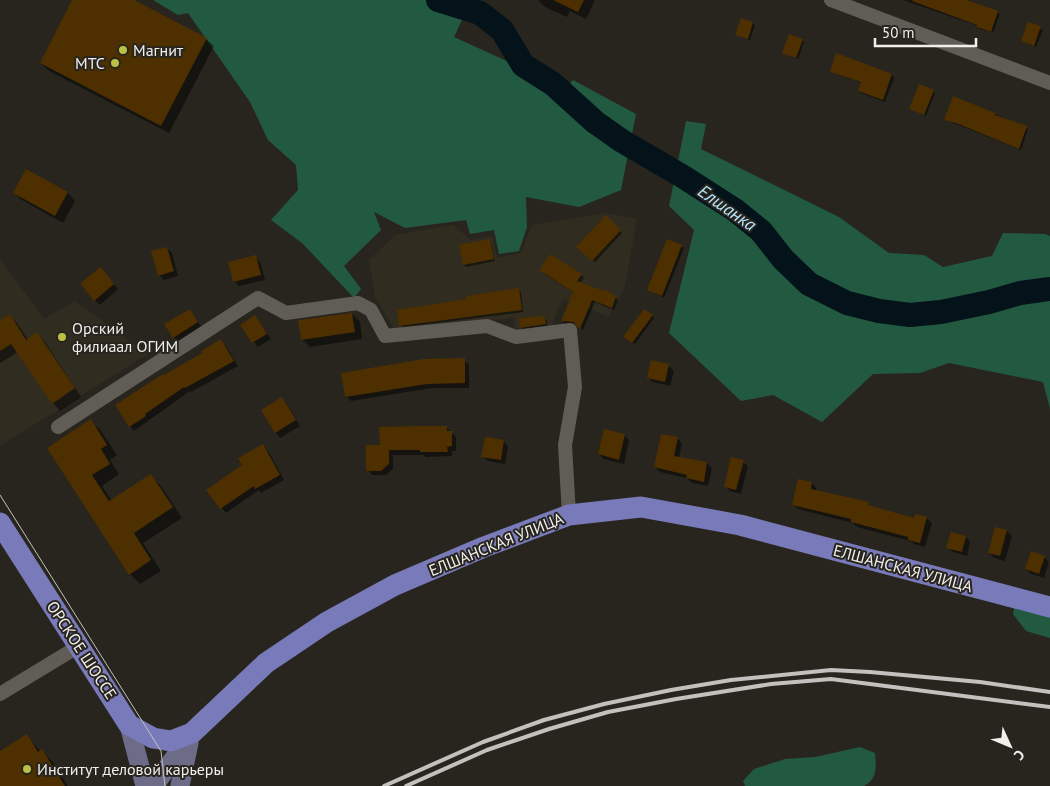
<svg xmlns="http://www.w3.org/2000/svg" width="1050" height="786" font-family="'PT Sans',sans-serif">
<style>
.built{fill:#302c20}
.forest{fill:#225a41}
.shadow{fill:#0007}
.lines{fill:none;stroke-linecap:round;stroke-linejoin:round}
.river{stroke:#041219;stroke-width:24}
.building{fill:#4e2f00}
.minor{stroke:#605d57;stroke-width:14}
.secondary{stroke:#6c6c88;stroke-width:19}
.primary{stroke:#787ab9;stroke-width:21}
.tram{stroke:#c3c1bd;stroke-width:1}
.rail{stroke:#c3c1bd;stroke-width:4}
.poi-dot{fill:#bbc044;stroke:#28251f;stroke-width:2}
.labels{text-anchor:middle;stroke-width:4;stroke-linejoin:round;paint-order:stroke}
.poi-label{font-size:16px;fill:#f1efeb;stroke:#28251f;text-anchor:start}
.street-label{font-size:16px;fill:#f1efeb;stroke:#28251f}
.water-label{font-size:18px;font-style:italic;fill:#b3e6fd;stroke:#28251f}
</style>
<rect width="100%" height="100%" fill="#28251f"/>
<path class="built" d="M607,213L637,219L625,286L608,317L563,298L553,321L554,331L516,334L514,318L395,330L375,297L369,260L395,235L453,225L471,240L492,236L497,258L521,253L532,225Z
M0,259L44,319L75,301L148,354L0,446Z"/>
<path class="forest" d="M153,0H464L469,5L454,37L566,88L573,80L636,114L621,190L579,207L526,197L527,227L519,251L499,254L494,230L470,234L466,220L405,228L374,212L381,230L344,266L361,289L354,298L302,243L271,220L298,190L296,165L268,140L250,102L188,13L178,15Z
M686,121L706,124L701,149L839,217L889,253L924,255L943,267L992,256L1003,233L1045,234L1050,236V409L1043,382L949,363L920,373L873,374L822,422L773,395L741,401L669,333L694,230L669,206Z
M1015,604L1050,613V638L1026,631L1013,614Z
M860,747L875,753C876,766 878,779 864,786H745L743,781L754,769L785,759L815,757Z"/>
<path class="shadow" d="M74,0H131L206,39L214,46L169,133L49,71L41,63Z
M538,0H595L586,19L570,11L567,17L545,7Z
M903,0H969V2L1000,14L993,33L980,29L978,26Z
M741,19L755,25L750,40L736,34Z
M1029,23L1043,30L1036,47L1022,41Z
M802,40L804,42L798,59L784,53Z
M837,55L892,75L894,78L885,102L861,93L859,91L862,83L833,73L831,71Z
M933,91L935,93L926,116L911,109Z
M995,114L1028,129L1021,150L946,120Z
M26,171L68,193L75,201L63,223L22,200L14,193Z
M606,217L622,233L595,262L578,247Z
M489,240L491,242L495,261L466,267L464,265Z
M668,241L684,248L664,298L649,290Z
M167,248L172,253L178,276L164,280L159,275Z
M255,257L260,262L265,280L239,286L234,281Z
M105,273L118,289L100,305L95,300Z
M543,273L581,275L584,278L580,283L615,297L618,300L614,310L595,302L583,330L577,324H565L562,321L574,293Z
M519,290L521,292L523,312L403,327L401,325L468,300Z
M190,310L202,328L178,342L174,337Z
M352,314L360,322L362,339L310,347L302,339Z
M9,315L17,323L28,340L37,334L45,342L81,397L60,411L53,403L18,352L0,363V321Z
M652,316L654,318L635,344L627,339Z
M255,317L271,339L258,347L242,325Z
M544,318L547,320V326L523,329L521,327Z
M221,341L226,346L238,366L191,392L190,391L134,431L130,426L164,376L203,353Z
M464,360L469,365V388H432L351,401L346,396Z
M652,362L669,366L674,371L670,386L653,382L648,377Z
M282,399L287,404L300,426L280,438L276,433L262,411Z
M91,421L101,431L117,455L110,460L119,474L102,486L112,501L151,476L161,486L182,518L143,543L161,571L140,584L130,574L48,449Z
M446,427L456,437V451H452V456L426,457L424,455H393V469L386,475H372L368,470L381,446Z
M624,435L629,440L624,464L604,459L599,454Z
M677,438L682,443L679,458L707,463L712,468L708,486L692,483L687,478L660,472L655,467Z
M503,441L508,446L505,464L488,461L483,457Z
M263,446L268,451L284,480L261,493L259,490L226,513L208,490L244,466Z
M743,462L748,466L741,494L730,491L725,486Z
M812,483L816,488V491L868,504L871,507L915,520L916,515L927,518L932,523L925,547L914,544L910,541L857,527L853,523L798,509L793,504Z
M996,528L1007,531L1012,536L1005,561L994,558L989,553Z
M966,537L970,542L967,556L953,552L948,547Z
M1044,557L1049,562L1044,578L1031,574L1026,569Z
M27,736L41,752L42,751L52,761L68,786H0V753Z"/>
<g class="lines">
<path class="river" d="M438,0L480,13L502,30L523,65L553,84L595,122L622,141L682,176L735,210L761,231L783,259L809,284L847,303L879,311L910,315L941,312L989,302L1020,293L1050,289"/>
</g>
<path class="building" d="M72,0H134L207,38L161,126L40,63Z
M553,0H584L578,12Z
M913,0H967L998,11L991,32L977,27V25L912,1Z
M741,18L753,22L748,39L735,35Z
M1028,22L1041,26L1034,46L1021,41Z
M789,34L803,39L796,58L782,53Z
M836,53L892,74L883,100L858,91L861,82L830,72Z
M919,84L934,90L924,115L909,109Z
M953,96L995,113V115L1027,126L1019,149L956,123L944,120Z
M26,169L68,192L55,216L13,193Z
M606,215L621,230L592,261L576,247Z
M490,239L494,259L463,265L459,245Z
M667,239L682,245L662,296L647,290Z
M167,247L174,271L158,276L151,251Z
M550,254L582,274L577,281L604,291V289L616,296L612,308L592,300L580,329L573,322L561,321L573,292L539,270Z
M256,255L261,275L233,282L228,262Z
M101,267L114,284L94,301L80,283Z
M519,288L522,310L399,326L397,310L466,299V296Z
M190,309L198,322L173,338L164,324Z
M644,309L653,315L632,343L623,337Z
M352,313L355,332L301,340L298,320Z
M10,314L26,340L37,332L75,388L52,404L11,344L0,351V320Z
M255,315L267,334L252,343L240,325Z
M545,316L546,324L520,328L519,318Z
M221,339L234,361L185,388L184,387L145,414L146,416L129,427L115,405L163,374L164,375L202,353L201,351Z
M465,358V383L427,384L345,397L341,373L424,359Z
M651,360L669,364L665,382L647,378Z
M282,397L296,420L275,433L261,410Z
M91,419L107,445L101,449L110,464L92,475L109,501L151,474L173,507L134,533L151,560L129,575L47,448Z
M419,426H447V431H452V446L447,447L448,452H420V450H389V464L381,471H366V445H380L379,427Z
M604,429L625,434L619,460L598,454Z
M661,434L678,437L674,456L707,462L704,482L686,478L687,475L654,467Z
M485,437L504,440L501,460L481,457Z
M263,444L280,475L255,489L254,486L220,509L206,490L242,465L238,458Z
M731,457L744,460L736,490L724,487Z
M798,479L812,482L811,489L869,502L868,505L914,518L915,514L927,517L920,543L908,540V537L851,522V519L792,505Z
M995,527L1007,530L1000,556L988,553Z
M951,532L966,536L962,552L946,548Z
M1031,551L1045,556L1039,574L1025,569Z
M27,734L38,752L42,749L65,786H0V751Z"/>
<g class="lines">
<path class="minor" d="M831,0L1050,83
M58,427L258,298L286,313L358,303L371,310L385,336L487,326L516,337L570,330L575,387L565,445L569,515
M0,694L79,646"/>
<path class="secondary" d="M129,725L145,786
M154,786L192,733
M180,786L189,743"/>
<path class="primary" d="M0,523L129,725L153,738L171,741L192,733L266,663L327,622L395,585L484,547L569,515L641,507L740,525L1050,607"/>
<path class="tram" d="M0,495L161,751L165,786"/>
<path class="rail" d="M384,786L483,742L544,720L604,704L671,690L731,680L831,670L870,672L980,682L1050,692
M406,786L487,750L549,729L608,712L676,699L771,684L831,679L1050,707"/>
</g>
<g class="poi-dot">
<circle cx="123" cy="50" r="5"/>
<circle cx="115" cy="63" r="5"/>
<circle cx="62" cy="337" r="5"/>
<circle cx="27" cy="769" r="5"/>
</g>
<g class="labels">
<g class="poi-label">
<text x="133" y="56">Магнит</text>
<text x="105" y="69" text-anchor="end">МТС</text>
<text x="72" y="334">Орский<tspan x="72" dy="18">филиаал ОГИМ</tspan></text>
<text x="37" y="775">Институт деловой карьеры</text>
</g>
<g class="street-label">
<text transform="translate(496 544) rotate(-22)" y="6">ЕЛШАНСКАЯ УЛИЦА</text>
<text transform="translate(903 568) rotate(15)" y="6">ЕЛШАНСКАЯ УЛИЦА</text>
<text transform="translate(82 650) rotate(57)" y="6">ОРСКОЕ ШОССЕ</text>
</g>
<g class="water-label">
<text transform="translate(727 208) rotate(35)" y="6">Елшанка</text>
</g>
</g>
<g transform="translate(1010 746) rotate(134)" stroke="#28251f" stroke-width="4" paint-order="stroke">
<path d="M0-4L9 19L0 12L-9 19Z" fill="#f1efeb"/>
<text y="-8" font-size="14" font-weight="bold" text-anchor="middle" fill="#f1efeb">С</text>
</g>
<path d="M875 38v8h101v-8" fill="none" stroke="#f1efeb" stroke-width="2.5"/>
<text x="882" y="38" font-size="15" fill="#f1efeb" stroke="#28251f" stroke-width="4" paint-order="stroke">50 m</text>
</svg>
